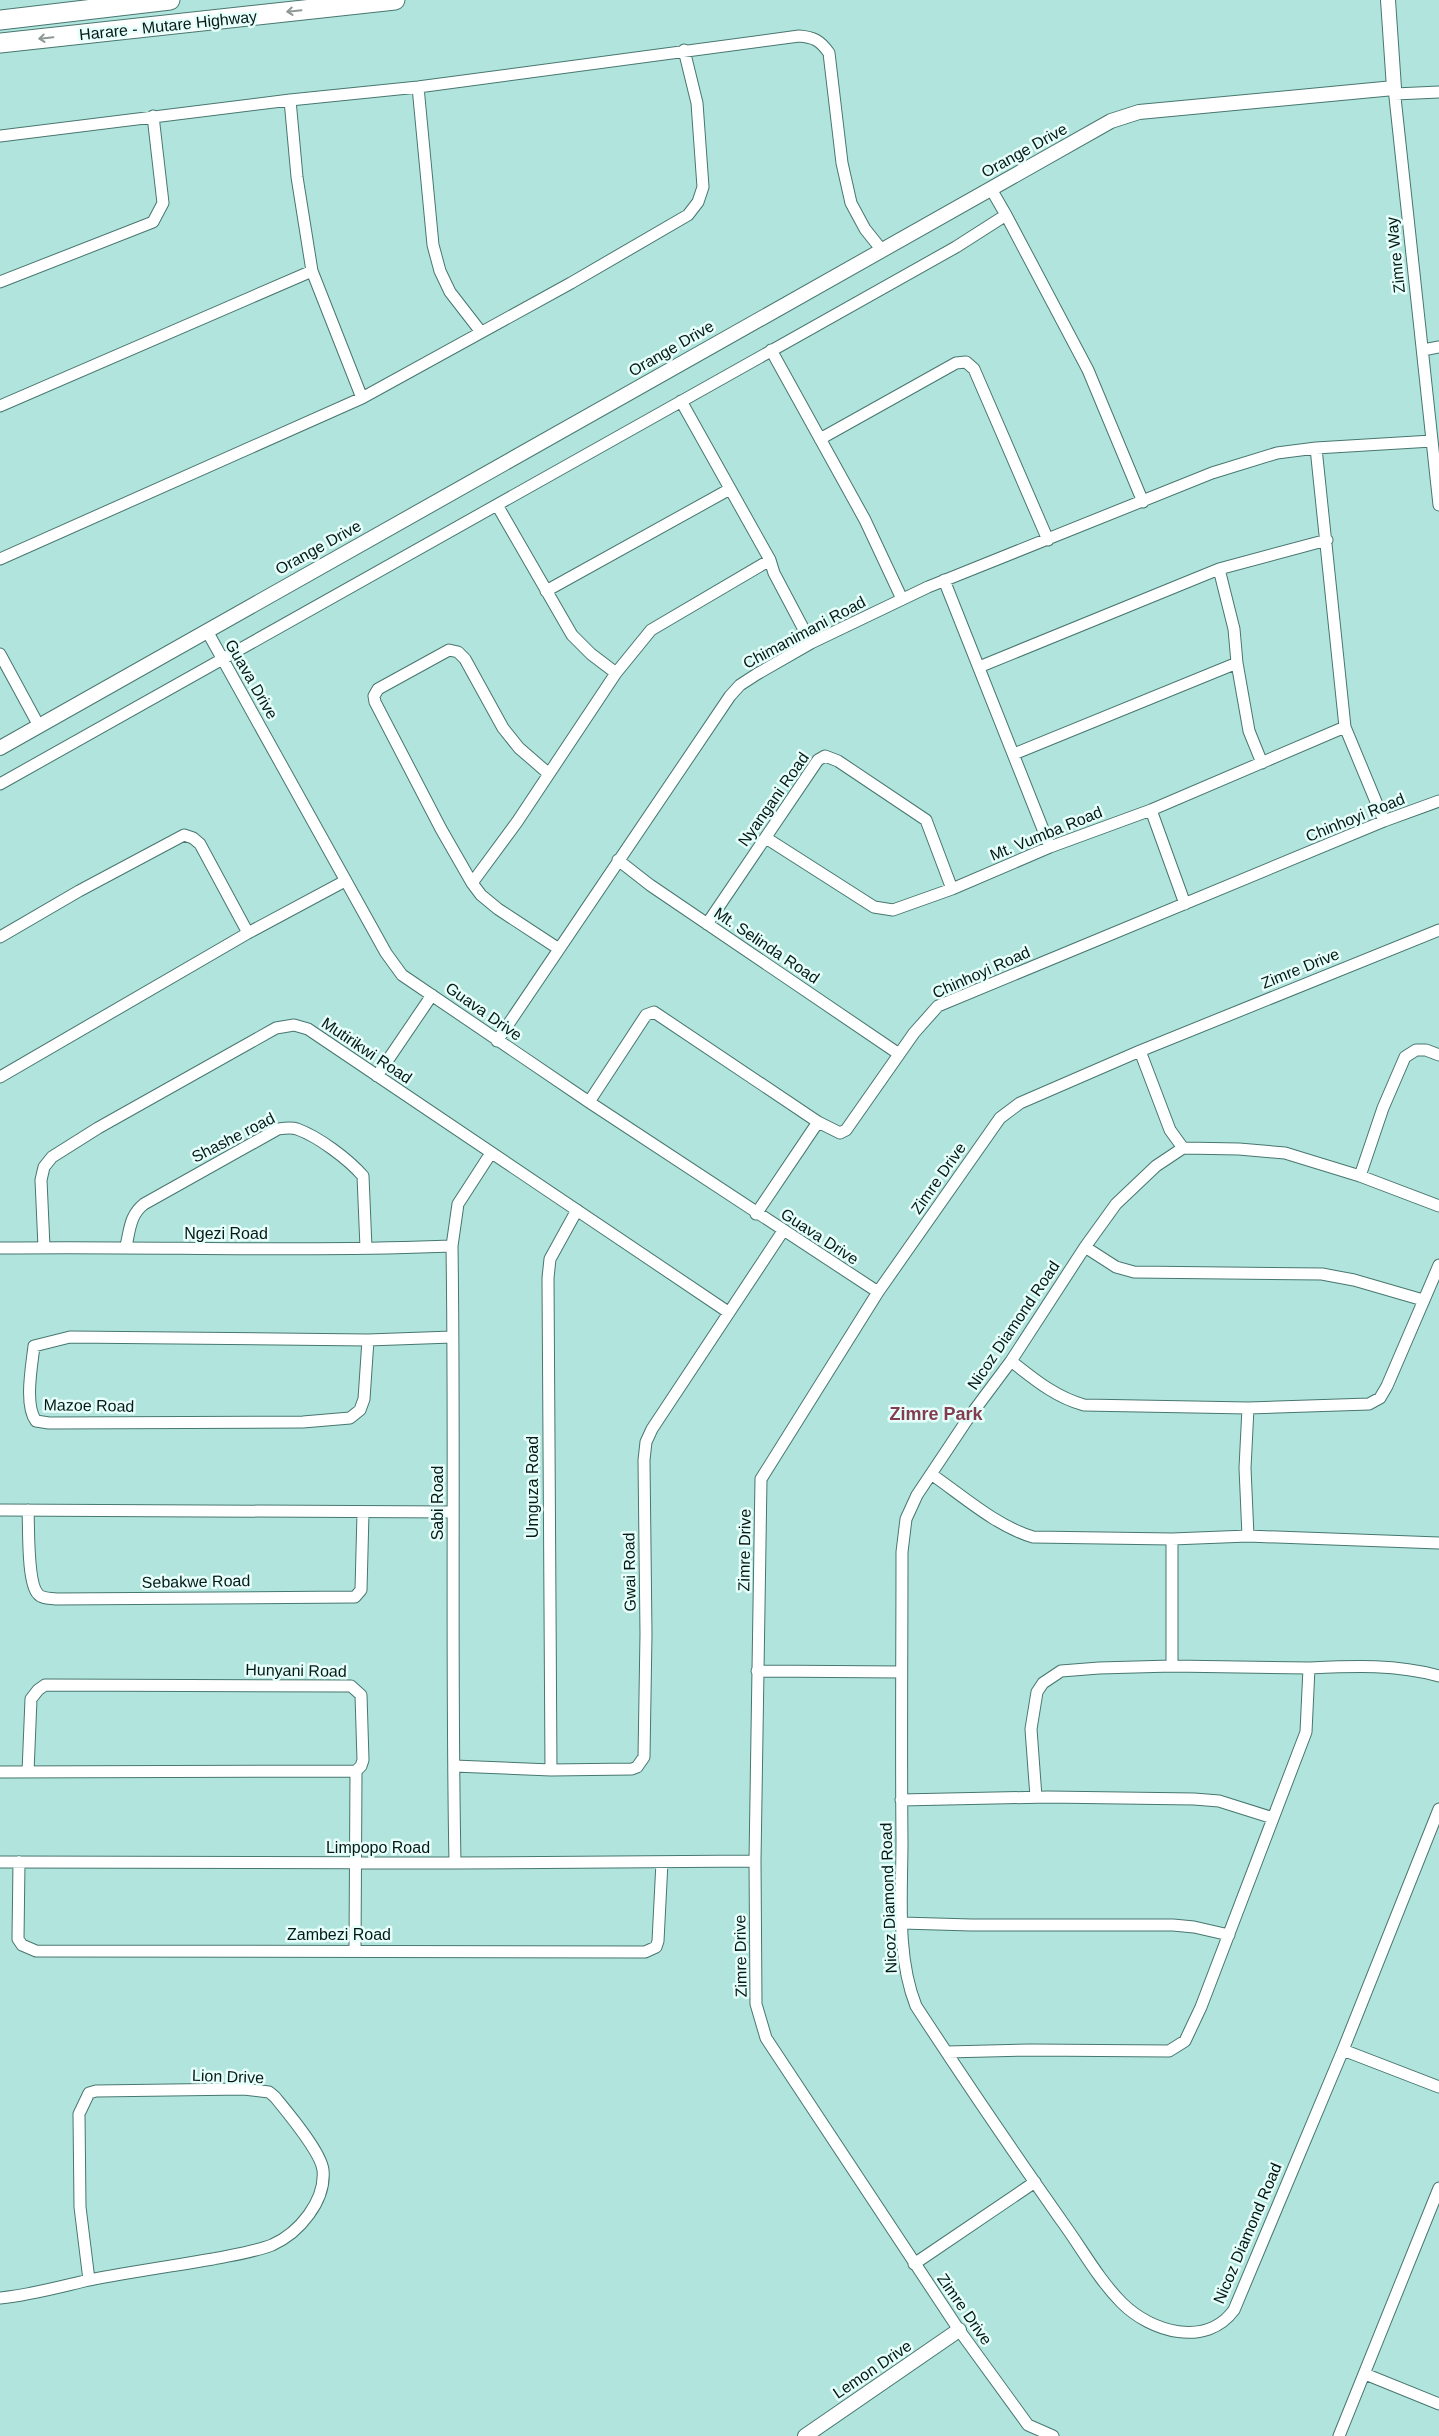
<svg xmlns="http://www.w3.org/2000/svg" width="1439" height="2436" font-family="Arial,sans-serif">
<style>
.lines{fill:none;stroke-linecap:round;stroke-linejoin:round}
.minor-casing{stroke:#477770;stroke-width:13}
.tertiary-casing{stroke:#477770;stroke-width:16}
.trunk-casing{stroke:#477770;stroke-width:21}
.minor{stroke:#fff;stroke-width:11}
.tertiary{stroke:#fff;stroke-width:14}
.trunk{stroke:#fff;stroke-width:19}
.oneway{stroke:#8e9896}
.labels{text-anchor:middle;stroke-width:5;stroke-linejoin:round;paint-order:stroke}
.street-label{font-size:16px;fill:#051916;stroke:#e6fffb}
.neighbourhood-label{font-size:18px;font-weight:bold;fill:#833c50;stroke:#e6fffb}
</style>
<rect width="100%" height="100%" fill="#b1e4dc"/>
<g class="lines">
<g class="minor-casing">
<path id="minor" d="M418,87L433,245L440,271L450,292L481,332
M1394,88L1439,505
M1395,94L1439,92
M290,100L297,177L312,271L362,398
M0,136L290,100L418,87L799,36C813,37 820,40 829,53L842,163L851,203L865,229L881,249
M1006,215L1088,370L1143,502
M0,282L153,222L163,203L153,116
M771,350L865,520L902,599
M1423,350L1439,347
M681,401L770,560L774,573L811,643
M0,406L312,271
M820,439L956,363L966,362L974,369L1048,540
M1316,448L1345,727L1384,821
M497,505L572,635L591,654L616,673
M0,559L362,398L571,283L688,215L698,202L703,187L697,103L684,50
M1219,569L1234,629L1237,663L1249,731L1262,763
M944,580L1050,847
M546,591L730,489
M207,631L386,953L402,975L589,1102L878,1292
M0,654L39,726
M979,667L1219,569L1327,540
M1014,754L1237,663
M549,774L519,748L503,728L465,659L458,652L449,650L378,689L374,696L375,702L441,829L472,883L481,895L498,909L559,949
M0,784L956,247L1006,215L991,189
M1151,810L1185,904
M766,838L874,907L893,910L952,889L1050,847L1151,810L1345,727
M618,860L650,885L899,1054
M472,883L517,822L616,673L651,630L770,560
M707,924L818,760L825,756L838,761L926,820L952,889
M0,937L79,891L184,835L193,838L200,844L248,933
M497,1041L730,696L740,685L757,674L811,643L928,587L1212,473L1277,453L1316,448L1432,441
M1140,1051L1170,1130L1183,1148
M377,1076L432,995
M0,1077L248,933L345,881
M589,1102L646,1015L654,1012L818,1122L840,1133L846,1130L914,1033L938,1006L1384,821L1439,801
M1360,1176L1383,1108L1405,1057L1416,1050H1426L1439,1055
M1439,1206L1360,1176L1285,1153L1239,1149L1183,1148L1156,1166L1116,1204L1085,1247L1011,1361L967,1420L917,1495L906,1519L902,1552C902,1648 901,1744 902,1841C902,1895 896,1956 916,2006C963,2078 1012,2150 1061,2220C1081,2247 1098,2279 1122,2303C1151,2332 1206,2348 1234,2310L1343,2050L1439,1809
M756,1214L818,1122
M126,1246C130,1229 130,1215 144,1204L278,1129C285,1128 291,1127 297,1129C319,1137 348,1159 363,1176L366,1248
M44,1247L41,1180L44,1167L52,1157L98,1128L276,1028L294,1025L308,1029L728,1312
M1085,1247L1116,1267L1134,1272L1322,1274L1354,1280L1423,1300
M0,1248C151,1246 301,1252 452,1246
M368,1340L364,1399L360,1410L350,1418L303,1422L49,1423L36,1421C24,1405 32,1365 34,1346L70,1337L368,1340L452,1337
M1011,1361C1034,1379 1055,1397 1084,1405L1248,1408L1369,1404L1380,1398L1387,1386L1439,1265
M931,1474C963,1496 996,1526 1033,1537L1172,1539L1248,1536L1439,1543
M0,1510L453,1512
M28,1510C29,1528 27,1583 38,1594C42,1599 50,1598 56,1599L355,1597L361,1590L363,1513
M1248,1536L1245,1468L1248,1408
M1172,1539V1666
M1309,1668C1354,1666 1396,1664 1439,1676
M757,1671L901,1672
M454,1766L551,1770L632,1769L637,1767L644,1757L646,1634L644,1460L646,1442L652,1429L783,1231
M551,1770L548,1278L550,1259L577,1210
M0,1772L356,1771L361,1766L363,1760L361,1695L351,1686L45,1685L38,1690L31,1699L28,1772
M901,1800L1048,1797L1194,1799L1219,1801L1273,1818
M0,1862L455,1863L755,1861
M19,1862L18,1939L22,1945L36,1951L645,1952L656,1947L658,1941L662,1862
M455,1863C451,1658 455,1452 452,1246L458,1204L491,1153
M902,1923L971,1925H1173L1194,1927L1229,1935
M355,1950L356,1771
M1343,2050L1439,2087
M947,2052L1031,2050L1169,2051L1185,2041L1201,2007L1306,1732L1309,1668L1172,1666L1099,1668L1061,1671L1043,1683L1037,1692L1031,1729L1036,1797
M914,2264L1035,2182
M0,2298C31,2295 59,2287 89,2280C130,2272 172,2266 213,2259C232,2255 254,2252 272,2245C299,2233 326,2201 323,2170C321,2152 288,2113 275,2097L269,2092L244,2089L96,2091L89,2093L79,2114L80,2207L89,2280
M1365,2374L1439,2404
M1053,2436L1028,2425L959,2330L766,2038L756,2004L755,1861L761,1479L878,1292L1000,1118L1020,1103L1140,1051L1439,930
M1339,2436L1439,2188"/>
</g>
<g class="tertiary-casing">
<path id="tertiary" d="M0,748L1111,121L1139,112L1394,88L1388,0
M805,2436L959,2330"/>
</g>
<g class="trunk-casing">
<path id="trunk" d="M0,20L170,0
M0,43L395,0"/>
</g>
<use href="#minor" class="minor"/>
<use href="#tertiary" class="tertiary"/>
<use href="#trunk" class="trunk"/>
</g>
<defs><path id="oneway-shaft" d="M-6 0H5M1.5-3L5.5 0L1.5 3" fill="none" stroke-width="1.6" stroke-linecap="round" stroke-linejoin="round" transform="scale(1.25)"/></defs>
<g class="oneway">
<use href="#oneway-shaft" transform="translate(294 11) rotate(174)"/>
<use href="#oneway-shaft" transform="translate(46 38) rotate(174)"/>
</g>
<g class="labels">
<g class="street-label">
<text transform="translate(168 25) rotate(-6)" y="6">Harare - Mutare Highway</text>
<text transform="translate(1024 150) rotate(-29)" y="6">Orange Drive</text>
<text transform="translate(1395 255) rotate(-96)" y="6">Zimre Way</text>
<text transform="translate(671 348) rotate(-30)" y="6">Orange Drive</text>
<text transform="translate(318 547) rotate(-29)" y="6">Orange Drive</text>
<text transform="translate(804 632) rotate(-28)" y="6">Chimanimani Road</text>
<text transform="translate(252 679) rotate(60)" y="6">Guava Drive</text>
<text transform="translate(773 799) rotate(-55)" y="6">Nyangani Road</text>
<text transform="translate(1355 817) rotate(-22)" y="6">Chinhoyi Road</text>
<text transform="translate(1046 833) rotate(-22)" y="6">Mt. Vumba Road</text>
<text transform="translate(767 945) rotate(34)" y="6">Mt. Selinda Road</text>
<text transform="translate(1300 968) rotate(-22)" y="6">Zimre Drive</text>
<text transform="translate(981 972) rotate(-24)" y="6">Chinhoyi Road</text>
<text transform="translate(484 1011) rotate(35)" y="6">Guava Drive</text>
<text transform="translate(367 1050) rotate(34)" y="6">Mutirikwi Road</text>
<text transform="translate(233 1137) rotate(-27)" y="6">Shashe road</text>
<text transform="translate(938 1178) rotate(-55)" y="6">Zimre Drive</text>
<text x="226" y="1239">Ngezi Road</text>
<text transform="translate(820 1236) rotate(33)" y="6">Guava Drive</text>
<text transform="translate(1013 1325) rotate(-56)" y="6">Nicoz Diamond Road</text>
<text transform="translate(89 1405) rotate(1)" y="6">Mazoe Road</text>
<text transform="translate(532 1487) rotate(-90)" y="6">Umguza Road</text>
<text transform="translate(437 1503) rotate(-90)" y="6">Sabi Road</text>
<text transform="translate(744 1550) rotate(-89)" y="6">Zimre Drive</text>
<text transform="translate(629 1572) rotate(-91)" y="6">Gwai Road</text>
<text transform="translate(196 1581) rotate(-1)" y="6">Sebakwe Road</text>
<text transform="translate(296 1670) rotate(1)" y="6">Hunyani Road</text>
<text x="378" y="1853">Limpopo Road</text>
<text transform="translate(888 1898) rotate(-92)" y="6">Nicoz Diamond Road</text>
<text x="339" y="1940">Zambezi Road</text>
<text transform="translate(740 1956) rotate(-91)" y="6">Zimre Drive</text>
<text transform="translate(228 2076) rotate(2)" y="6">Lion Drive</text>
<text transform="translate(1247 2233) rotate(-67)" y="6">Nicoz Diamond Road</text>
<text transform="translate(965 2309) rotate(55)" y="6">Zimre Drive</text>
<text transform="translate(872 2369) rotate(-34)" y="6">Lemon Drive</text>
</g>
<g class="neighbourhood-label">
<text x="936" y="1420">Zimre Park</text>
</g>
</g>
</svg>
